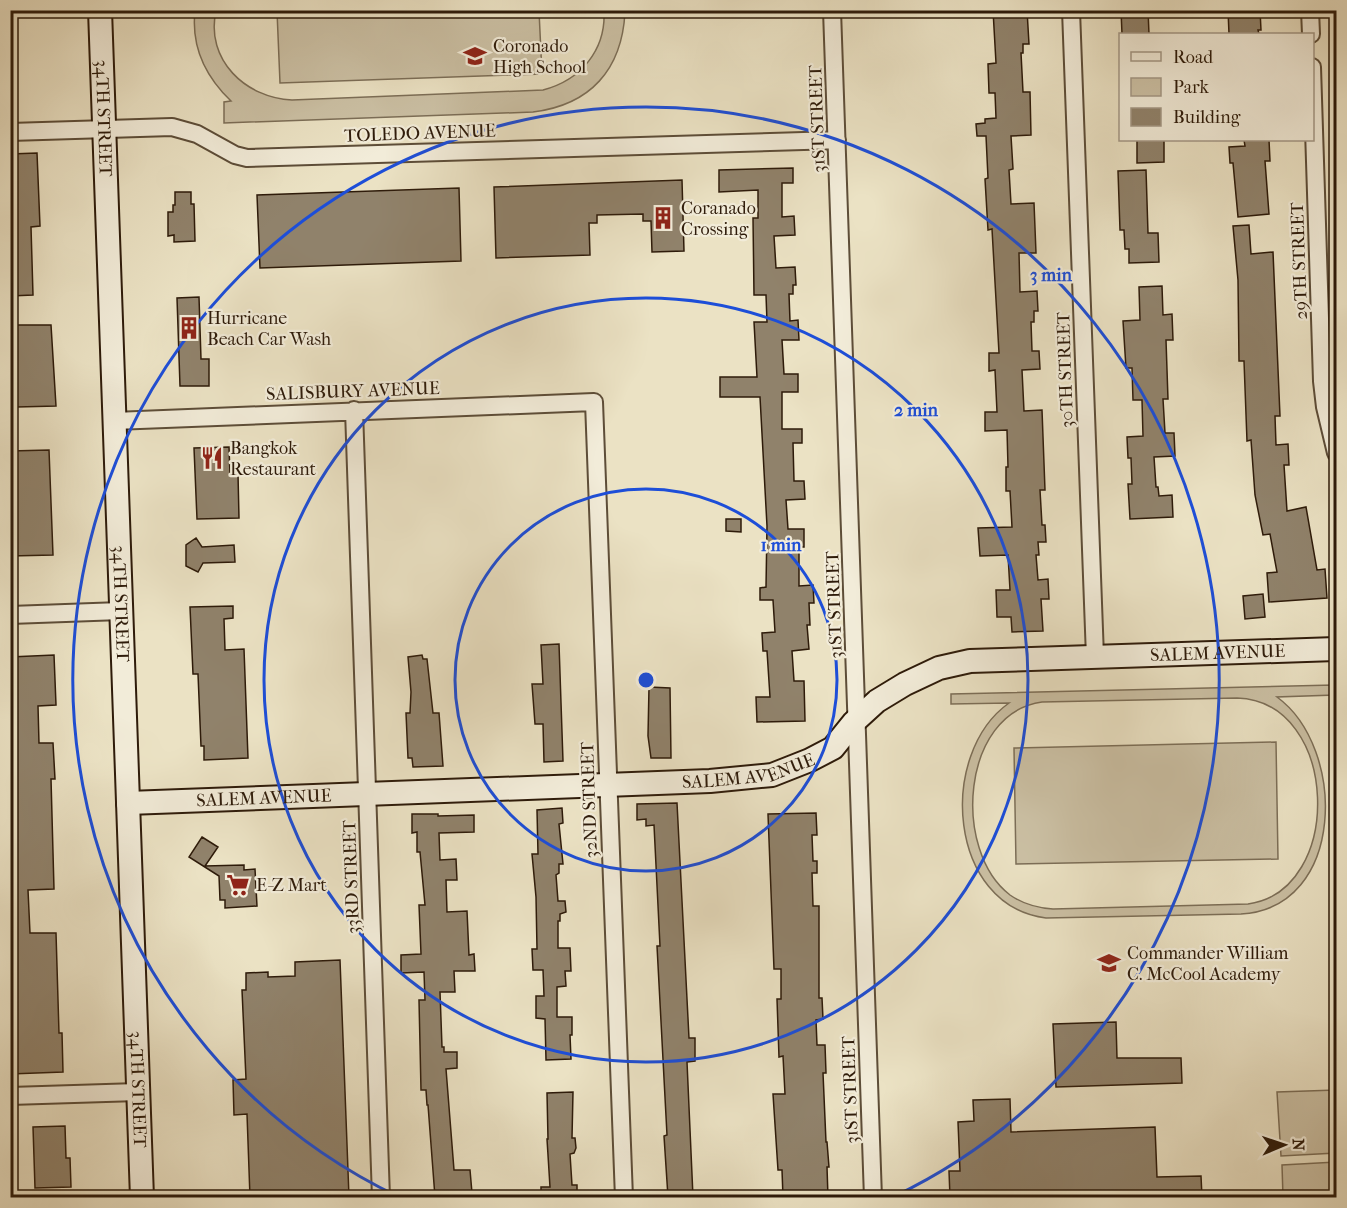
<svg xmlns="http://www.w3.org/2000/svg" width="1347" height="1208" font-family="'IM FELL French Canon',serif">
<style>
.green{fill:#cbc0a4;stroke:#7c6e57;stroke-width:1.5;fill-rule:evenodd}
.building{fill:#90826b;stroke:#2e1b0a;stroke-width:1.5}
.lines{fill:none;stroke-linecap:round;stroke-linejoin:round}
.street-casing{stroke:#5d4d38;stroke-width:20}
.secondary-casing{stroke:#2e1b0a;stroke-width:26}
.street{stroke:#f2ecd9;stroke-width:16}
.secondary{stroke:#f2ecd9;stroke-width:22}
.ring{fill:none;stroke:#1d4ed8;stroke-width:3}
.labels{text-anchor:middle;stroke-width:4.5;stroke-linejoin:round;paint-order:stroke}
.poi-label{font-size:18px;fill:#2e1b0a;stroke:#f2ecd9;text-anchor:start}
.street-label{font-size:18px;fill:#2e1b0a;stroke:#f2ecd9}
.centre{fill:#1d4ed8;stroke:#f2ecd9;stroke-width:3}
.ring-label{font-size:18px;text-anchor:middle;font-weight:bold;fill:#1d4ed8;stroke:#f2ecd9;stroke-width:4.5;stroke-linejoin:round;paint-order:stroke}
</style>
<rect width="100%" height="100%" fill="#ebe2c4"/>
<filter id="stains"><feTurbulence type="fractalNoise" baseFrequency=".00333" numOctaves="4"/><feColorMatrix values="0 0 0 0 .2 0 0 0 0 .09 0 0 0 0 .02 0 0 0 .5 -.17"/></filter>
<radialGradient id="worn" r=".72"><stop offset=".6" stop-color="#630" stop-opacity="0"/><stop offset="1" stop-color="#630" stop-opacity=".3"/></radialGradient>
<path class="green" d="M195,11H216C205,60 246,98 292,100L543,90C581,80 606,50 604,11H625V12C622,70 590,105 533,112L224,123V102L231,101C205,76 191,47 195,11Z
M277,11H539L542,74L280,83Z
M1334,685L1335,695L1277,697C1347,748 1346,908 1241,914L1046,918C948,906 937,754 1009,703L951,704V694ZM1237,698C1340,701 1345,891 1248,904L1053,909C1037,908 1023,904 1010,895C952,851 961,713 1042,702Z
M1276,742L1278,859L1016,864L1014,748Z
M1336,1090V1153L1281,1156L1277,1092Z
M1336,1162V1197H1283L1282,1165Z"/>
<path class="building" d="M993,10H1027L1029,44H1023V53H1021L1023,92H1030L1031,135L1011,136L1013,169L1009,170L1011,204L1034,203L1036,253H1019L1020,292L1037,291L1038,311H1034V322H1031L1032,351H1039L1040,369L1022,370L1024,411L1042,410L1045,490H1040L1042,525H1045L1046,542H1038L1039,555H1036L1038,580L1048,579L1049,599H1041L1043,631L1012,632L1011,617H997L996,590H1010L1008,555L980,556L978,528L1012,527L1010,491H1006V467H1008L1007,430L985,431V412H997L995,370L989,371V353H999L992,229L988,230L985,179L988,178L986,136H977L976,124L985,123V119L996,118L995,93H989L988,64L996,63Z
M1121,10H1148L1149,34H1122Z
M1228,10H1260L1261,30H1258L1259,34H1229Z
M1137,140H1164V162L1137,163Z
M1244,140H1269L1270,161H1265L1269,214L1238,217L1233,163H1230L1229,147L1245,146Z
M37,153L40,226L31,227L33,295L10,296V154Z
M793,168V183H782V217L794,216L795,235L774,236L776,268L795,267L796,285H793V294H789L790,321L798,320L799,340H782L784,374H798V392H782V429H802V443H793L794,481H804L805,499L786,500L788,529H804V547H799V586L813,585L814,603H809L810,625H807L809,649L792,651L794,681H804L805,721L757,722L756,697H770L767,651H763L762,633L775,632L773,600H760V588L766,587L767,526L760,397H720V377H757L754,322H767L766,295H754L753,218H758V190L719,192V170Z
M1146,170L1148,233H1158L1159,262L1129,263V249H1125L1124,230H1120L1118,171Z
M682,180L684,251L652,252L651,221H643V214L597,215V223H589L590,255L496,258L494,187Z
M459,188L461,261L260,268L257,195Z
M175,192H191V204H194L195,241L174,242V235L168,236V212H173V205H175Z
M1249,225L1251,254L1273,252L1280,416H1275L1276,445L1288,444L1289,465H1284L1287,511L1306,507L1317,570L1325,569L1327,598L1269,602L1267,573L1277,572L1270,534L1263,535L1255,495L1251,440L1247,441L1244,361H1239L1238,280L1233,226Z
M1162,286L1163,315L1172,314L1173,340H1166L1168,399H1163L1165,433H1174L1175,456L1154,457L1156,487H1158L1159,496L1172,495L1173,517L1130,519L1128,484H1132L1131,458H1128L1127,437L1143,436L1142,400H1133L1132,368H1126L1123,321L1140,320L1139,287Z
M199,297L201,359H209V386H180L177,298Z
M16,325H51L56,406L17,407Z
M229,447L230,474H238L239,518L197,519L194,448Z
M49,450L53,555L10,556V451Z
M726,519H741V532L726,531Z
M196,538L202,547L234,545L235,562L203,563L198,572L186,566V545Z
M1263,594L1265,617L1245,619L1243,596Z
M233,606V618L224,619L225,650L244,649L248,758L204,760V746H201L198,674H193L190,607Z
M559,644L563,761L544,762L543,724H535L532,684H543L541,645Z
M54,655L56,705L38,706L39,743H53L55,779H51L54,889L28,890L30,933H56L59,1033H62L63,1072L10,1074V817H17L16,780H10V657Z
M422,655L423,659H427L433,713H439L443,766L413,767L412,758H408L406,713H410L411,692L408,657Z
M649,687L670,688L671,758H651L648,736Z
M677,803L689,1038H695V1061L687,1062L693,1197H668L664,1136L667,1135L657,946H660L654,825L646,826V819L637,820V804Z
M562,808L563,823L559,824L563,864H559V873L556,875L558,901H565L566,912L560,914V921H558V948H570L571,971H565L566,986L557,987V1017H572V1035H570L571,1059L546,1060L545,1019L536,1018V996H544L543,970H533L532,949H537L536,897L532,854H538L537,810Z
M816,813L817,835H812L813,861H817V873H812L813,906H819V998H822L823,1019L816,1020L817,1045H825L826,1073H823L826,1142H827L829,1167H827L828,1197H783L782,1170H778L773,1094H785L783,1056L779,1057L777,999H781V969H774L768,814Z
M412,814H438V816L474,815V832L439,833L440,860L456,859L457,880H446L447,912L467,911L469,955L474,954L475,971H454L455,992H440L442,1047H444V1052H457V1068L446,1069L454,1170H470L472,1193H455V1197H435L428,1105H427L426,1090H421L419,1000H425L424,972L401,973V955L421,954L419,905H425L420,852H417V832L412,833Z
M202,837L218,847L205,866L244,865V870L255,869L257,906L225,908V900H220L219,876L189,857Z
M340,960L349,1197H250L247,1114L234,1115L233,1080L246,1079L242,990H246V973L268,972V977L295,976V962Z
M1116,1022L1117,1058H1181L1182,1083L1056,1087L1053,1024Z
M573,1092L572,1138H575L576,1148L574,1153L570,1154L572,1185H577V1197H541V1187H550L547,1139H548L547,1093Z
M1010,1099L1011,1132L1155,1127L1157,1177L1201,1176L1202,1197H950L949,1171H960L958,1122L974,1121L973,1100Z
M65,1126L66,1158H70L71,1187L35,1188L33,1127Z"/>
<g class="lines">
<g class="street-casing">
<path id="street" d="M832,10L873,1198
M1071,10L1095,657
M1310,10L1311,34
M1312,67L1322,381L1325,407L1336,453
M10,132L172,127L197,134L235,155L247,158L837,140
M354,410L381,1198
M114,421L594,402L624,1198
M10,615L121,611
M10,1096L138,1092"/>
</g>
<g class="secondary-casing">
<g id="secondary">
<path id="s1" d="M100,10L142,1198"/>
<path id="s2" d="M128,803L710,781L772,775L810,760L833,748L854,722L877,701L905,684L939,668L970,661L1336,649"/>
</g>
</g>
<use href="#street" class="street"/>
<use href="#secondary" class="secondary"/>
</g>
<g class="ring">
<circle cx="646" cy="680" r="191"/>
<circle cx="646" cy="680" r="382"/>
<path d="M399 1197A573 573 0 1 1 893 1197"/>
</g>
<defs>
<g id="school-bare" transform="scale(1.8)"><path d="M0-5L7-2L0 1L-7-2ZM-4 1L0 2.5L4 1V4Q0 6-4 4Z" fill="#8f2418" stroke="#f2ecd9" stroke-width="2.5" paint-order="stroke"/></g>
<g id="building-bare" transform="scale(1.8)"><path d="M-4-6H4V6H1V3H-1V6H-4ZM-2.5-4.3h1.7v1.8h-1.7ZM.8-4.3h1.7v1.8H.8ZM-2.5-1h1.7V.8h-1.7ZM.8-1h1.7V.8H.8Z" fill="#8f2418" stroke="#f2ecd9" stroke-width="2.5" paint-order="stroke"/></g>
<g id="restaurant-bare" transform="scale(1.8)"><path d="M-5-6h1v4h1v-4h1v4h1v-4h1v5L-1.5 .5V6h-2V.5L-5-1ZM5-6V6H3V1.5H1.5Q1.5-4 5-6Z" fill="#8f2418" stroke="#f2ecd9" stroke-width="2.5" paint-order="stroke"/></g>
<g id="supermarket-bare" transform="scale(1.8)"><path d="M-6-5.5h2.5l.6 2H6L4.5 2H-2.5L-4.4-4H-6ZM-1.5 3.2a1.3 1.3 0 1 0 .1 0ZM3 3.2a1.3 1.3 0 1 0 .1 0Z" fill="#8f2418" stroke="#f2ecd9" stroke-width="2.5" paint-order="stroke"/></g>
</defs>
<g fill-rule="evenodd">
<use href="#school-bare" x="475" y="56"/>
<use href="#building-bare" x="663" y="218"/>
<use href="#building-bare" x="189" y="328"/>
<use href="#restaurant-bare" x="212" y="458"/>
<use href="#supermarket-bare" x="238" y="885"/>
<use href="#school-bare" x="1109" y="963"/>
</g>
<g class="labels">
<g class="poi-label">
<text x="493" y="52">Coronado<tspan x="493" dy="21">High School</tspan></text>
<text x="681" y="214">Coranado<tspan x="681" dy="21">Crossing</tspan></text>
<text x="207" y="324">Hurricane<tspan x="207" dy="21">Beach Car Wash</tspan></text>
<text x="230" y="454">Bangkok<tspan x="230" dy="21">Restaurant</tspan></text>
<text x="256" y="891">E-Z Mart</text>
<text x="1127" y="959">Commander William<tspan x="1127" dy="21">C. McCool Academy</tspan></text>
</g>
<g class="street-label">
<text dy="6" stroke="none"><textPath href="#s1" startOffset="108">34TH STREET</textPath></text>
<text transform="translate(817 119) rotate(-92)" y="6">31ST STREET</text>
<text transform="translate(420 133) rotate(-2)" y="6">TOLEDO AVENUE</text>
<text transform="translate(1299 261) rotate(-92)" y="6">29TH STREET</text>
<text transform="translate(1065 370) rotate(-92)" y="6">30TH STREET</text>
<text transform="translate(353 391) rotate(-2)" y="6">SALISBURY AVENUE</text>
<text dy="6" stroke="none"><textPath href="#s1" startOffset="594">34TH STREET</textPath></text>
<text transform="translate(834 605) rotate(-92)" y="6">31ST STREET</text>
<text dy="6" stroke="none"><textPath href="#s2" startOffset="1126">SALEM AVENUE</textPath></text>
<text dy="6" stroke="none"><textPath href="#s2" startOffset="622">SALEM AVENUE</textPath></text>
<text dy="6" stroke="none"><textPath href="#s2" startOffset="136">SALEM AVENUE</textPath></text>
<text transform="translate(589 800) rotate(-92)" y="6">32ND STREET</text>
<text transform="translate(351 877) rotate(-92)" y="6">33RD STREET</text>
<text dy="6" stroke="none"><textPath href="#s1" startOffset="1080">34TH STREET</textPath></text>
<text transform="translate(850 1090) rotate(-92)" y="6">31ST STREET</text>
</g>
</g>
<circle cx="646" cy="680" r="9" class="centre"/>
<g class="ring-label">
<text x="1051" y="281">3 min</text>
<text x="916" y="416">2 min</text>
<text x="781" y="551">1 min</text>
</g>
<rect width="1347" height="1208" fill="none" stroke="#ebe2c4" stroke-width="36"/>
<rect x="12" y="12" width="1323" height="1184" fill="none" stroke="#2e1b0a" stroke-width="3"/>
<rect x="18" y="18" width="1311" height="1172" fill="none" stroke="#2e1b0a" stroke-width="1.5"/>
<rect x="1119" y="33" width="195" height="108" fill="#f2ecd9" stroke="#a49886" stroke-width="1.5"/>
<rect x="1131" y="52" width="30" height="9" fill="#f2ecd9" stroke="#a49886" stroke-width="1.5"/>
<text x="1173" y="63" font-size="18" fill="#2e1b0a">Road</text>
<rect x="1131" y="78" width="30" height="18" fill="#cbc0a4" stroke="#a49886" stroke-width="1.5"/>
<text x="1173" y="93" font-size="18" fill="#2e1b0a">Park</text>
<rect x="1131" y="108" width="30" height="18" fill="#90826b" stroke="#a49886" stroke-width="1.5"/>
<text x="1173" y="123" font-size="18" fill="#2e1b0a">Building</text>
<g transform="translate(1284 1145) rotate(88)" stroke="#f2ecd9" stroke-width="4.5" paint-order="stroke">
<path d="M0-4.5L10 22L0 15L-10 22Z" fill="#2e1b0a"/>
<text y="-9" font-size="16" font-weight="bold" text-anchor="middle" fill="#2e1b0a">N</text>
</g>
<rect width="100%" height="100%" filter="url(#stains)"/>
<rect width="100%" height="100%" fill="url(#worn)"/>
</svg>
